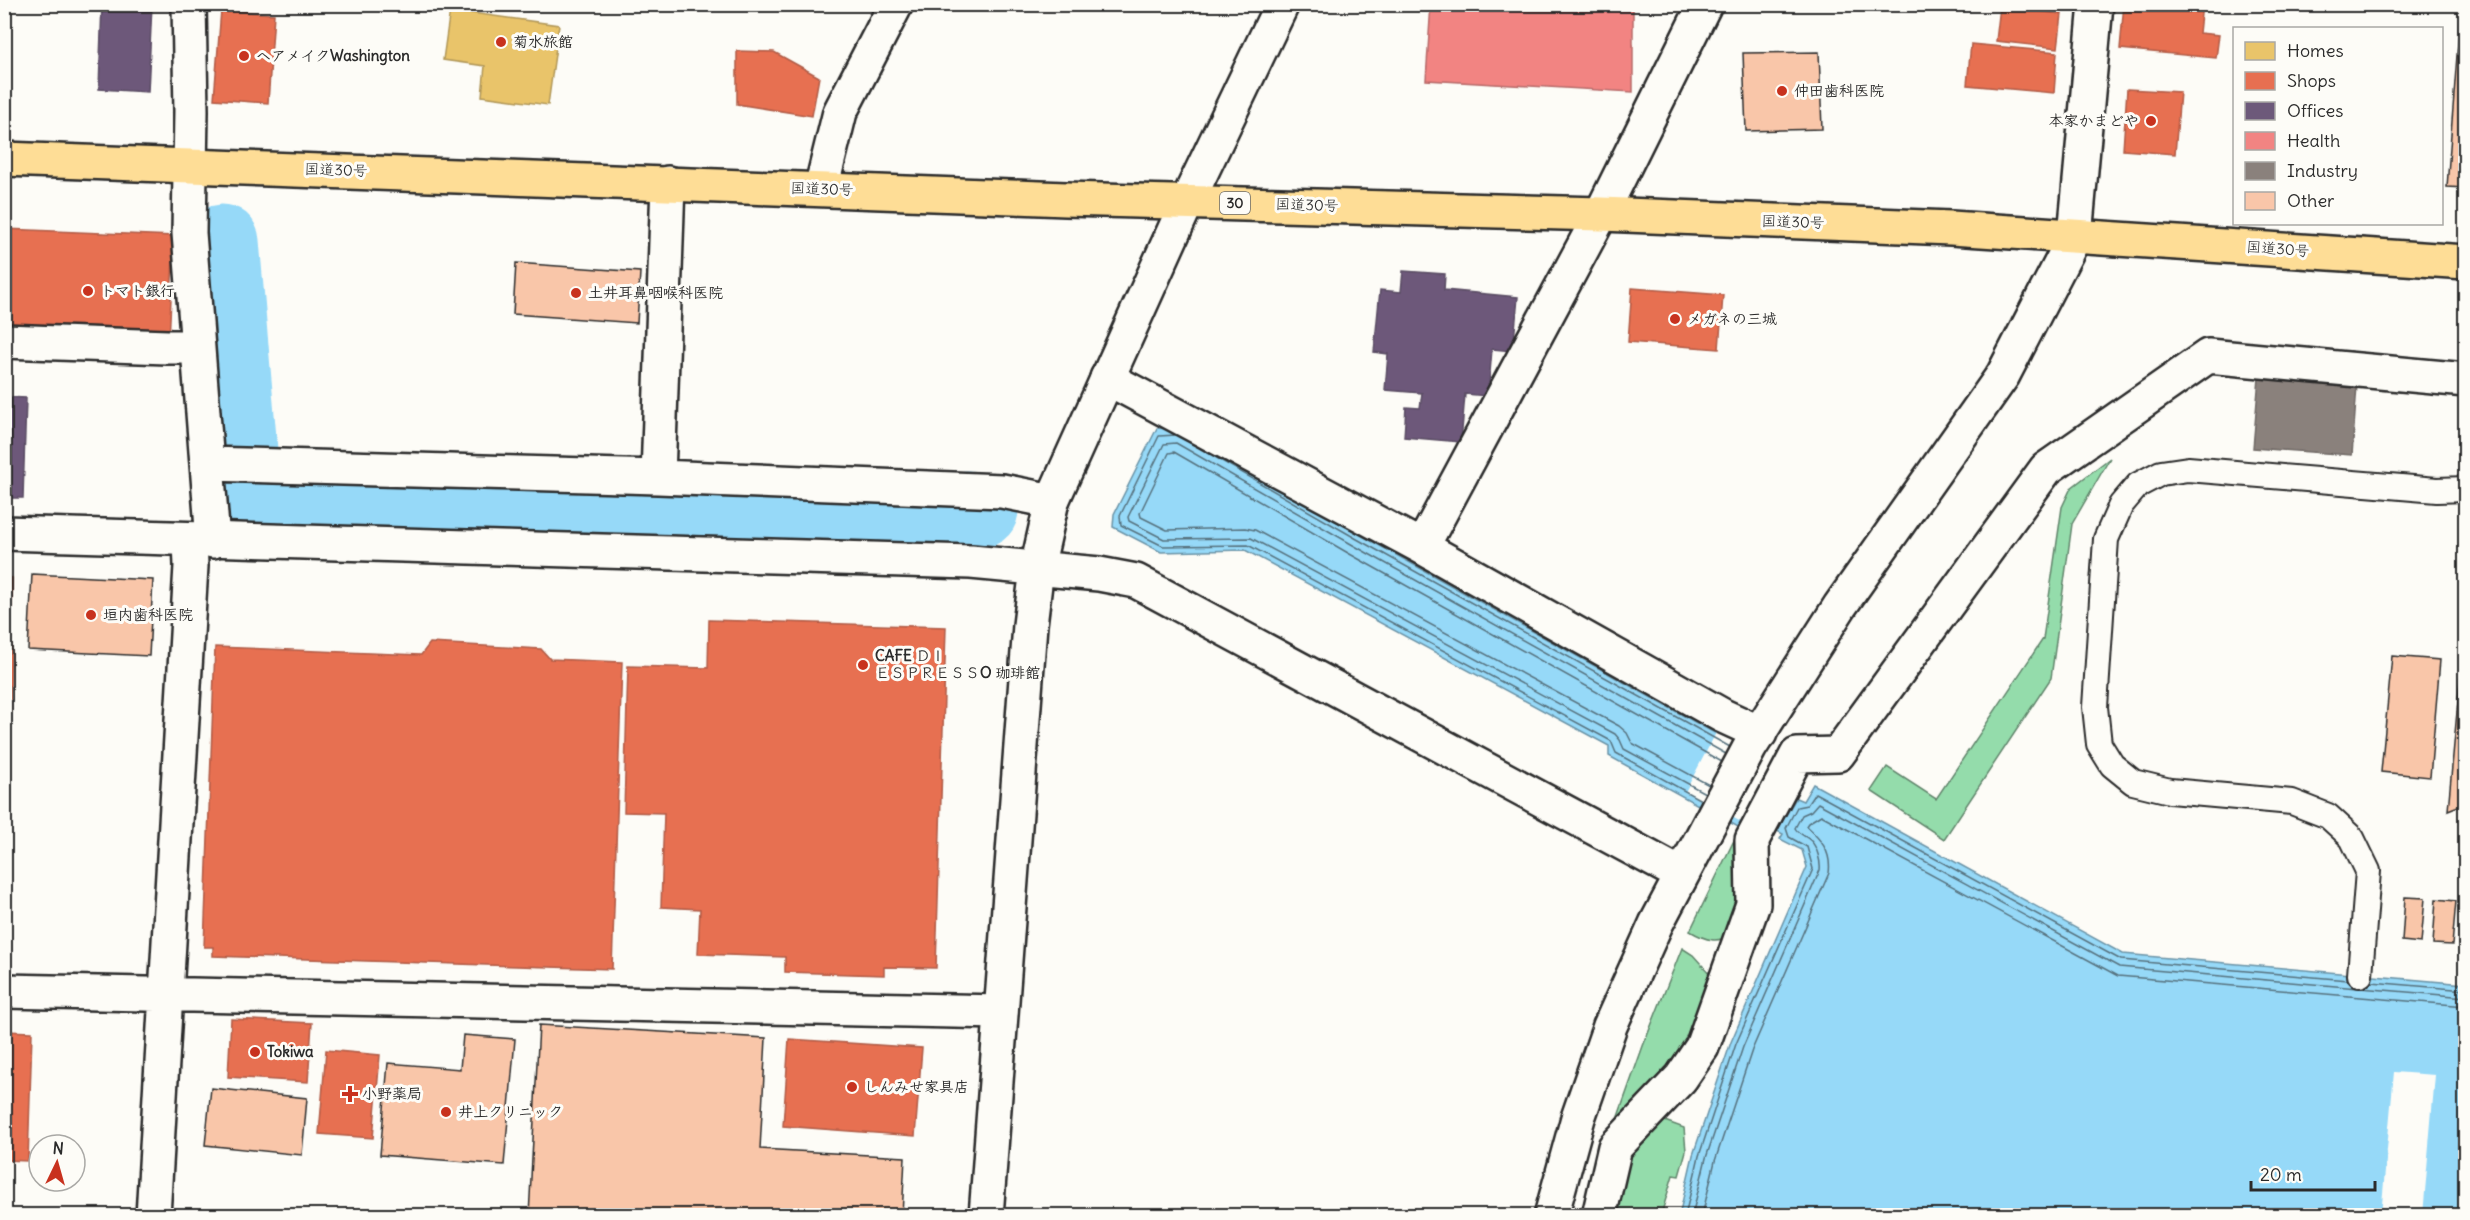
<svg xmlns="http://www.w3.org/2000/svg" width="2470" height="1220" font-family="Delius,'Klee One',sans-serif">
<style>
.green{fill:#94dcab;stroke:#60846b;stroke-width:1.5}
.water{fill:#96d9f8;stroke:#6b93a6;stroke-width:1.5}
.pier{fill:#fdfcf7}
.homes{fill:#e9c46a;stroke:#b09657;stroke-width:1.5}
.shops{fill:#e76f51;stroke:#af5b46;stroke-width:1.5}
.offices{fill:#6d597a;stroke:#594b62;stroke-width:1.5}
.health{fill:#f28482;stroke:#b66968;stroke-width:1.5}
.industry{fill:#8a817c;stroke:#6e6764;stroke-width:1.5}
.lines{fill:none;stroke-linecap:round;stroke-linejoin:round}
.shore{stroke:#56717d;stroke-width:1.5}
.river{stroke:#96d9f8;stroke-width:75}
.building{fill:#f9c6a9;stroke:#2b2b2b;stroke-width:1.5}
.lane-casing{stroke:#2b2b2b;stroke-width:28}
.street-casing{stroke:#2b2b2b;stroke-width:38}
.secondary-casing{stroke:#2b2b2b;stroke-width:38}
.highway-casing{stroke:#2b2b2b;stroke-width:38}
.lane{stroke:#fdfcf7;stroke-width:24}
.street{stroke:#fdfcf7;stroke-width:33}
.secondary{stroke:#fdfcf7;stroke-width:33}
.highway{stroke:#fedd96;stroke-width:33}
.poi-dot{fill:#c8321e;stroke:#fdfcf7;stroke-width:2}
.labels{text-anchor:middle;stroke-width:6;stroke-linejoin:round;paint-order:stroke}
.shield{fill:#fdfcf7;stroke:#6a6a68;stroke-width:1.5}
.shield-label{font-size:14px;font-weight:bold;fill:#2b2b2b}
.poi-label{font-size:15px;font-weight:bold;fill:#2b2b2b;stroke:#fdfcf7;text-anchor:start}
.street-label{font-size:15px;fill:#2b2b2b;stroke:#fdfcf7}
</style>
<rect width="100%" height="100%" fill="#fdfcf7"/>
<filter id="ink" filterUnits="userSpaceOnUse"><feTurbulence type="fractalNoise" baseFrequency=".0167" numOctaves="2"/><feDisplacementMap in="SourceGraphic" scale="12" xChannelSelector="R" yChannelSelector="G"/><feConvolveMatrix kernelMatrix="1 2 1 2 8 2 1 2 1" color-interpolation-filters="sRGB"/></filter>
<g filter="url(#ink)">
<path class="green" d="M2110,458L2072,524L2051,678L1944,839L1871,791L1887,767L1936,799L2043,639L2062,507L2071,488Z
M1739,830L1746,834L1735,864L1739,887L1734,935C1716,943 1707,941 1690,931Z
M1682,948L1693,955L1710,974L1711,994L1683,1053L1615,1125L1643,1046Z
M1662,1120L1684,1128L1686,1151L1679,1176L1673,1175L1661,1215L1609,1216L1628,1146Z"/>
<path class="water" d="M1157,428L1180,430L1359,534L1711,731L1796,773L1760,839L1609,756V746L1245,550L1161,552L1113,527L1114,514Z
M1813,784L2123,954L2465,984V1215L1679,1216L1693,1155L1731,1042L1807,867L1802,850L1780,839L1783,834L1777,831L1796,798L1803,801Z"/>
<path class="pier" d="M1717,731L1778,762L1745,824L1685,792Z
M2394,1072L2435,1075L2423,1215H2381Z"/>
<path class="homes" d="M450,10L559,25L548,105L482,96L485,66L443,60Z"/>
<path class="shops" d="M2124,4H2202L2199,33L2219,35L2216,58L2120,49Z
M2000,7L2062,14L2058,48L1996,41Z
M221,10L274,14L268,103L214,99Z
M1971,44L2057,52L2054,93L1967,85Z
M737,51L774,52L819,77L812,116L737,104Z
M2127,89L2180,92L2175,154L2123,150Z
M5,229L174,236L169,340L4,333Z
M1632,288L1723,295L1719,349L1628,342Z
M4,577L12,578L9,789H4Z
M709,620L946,627L936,968L884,967V975L785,972V957L698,954L700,909L661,907L664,813L624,812L628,666L708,668Z
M430,643L541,649L550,659L622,662L612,969L213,956V947H204L215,647L421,655Z
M231,1019L312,1023L308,1082L228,1077Z
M4,1031L32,1032L28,1161L4,1160Z
M789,1039L922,1048L915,1136L783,1126Z
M326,1050L380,1055L373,1138L319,1134Z"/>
<path class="offices" d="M102,4H152L148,92L99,89Z
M1403,271L1445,274L1444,290L1518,297L1513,351L1492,349L1488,396L1465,394L1461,442L1404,437L1406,407L1420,408L1422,393L1385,390L1388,354L1374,352L1380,290L1401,292Z
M4,397L26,398L23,498H4Z"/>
<path class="health" d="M1431,4H1633V92L1426,80Z"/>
<path class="industry" d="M2259,378L2357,385L2352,455L2253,448Z"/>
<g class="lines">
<path class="shore" d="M1176,435L1159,436L1120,516L1121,525L1163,546L1248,545L1611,741L1616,753L1701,800
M1201,449L1357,539L1730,747
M1709,785L1632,743L1627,733L1619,726L1255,530L1245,528L1167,530L1141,517L1140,513L1169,453L1174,452L1348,553L1722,762
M1705,793L1624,749L1620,740L1615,734L1251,538L1164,539L1129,521L1128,517L1164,444L1176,443L1353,545L1726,754
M2371,982L2466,990
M2360,988L2466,997
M1685,1216L1699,1156L1736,1044L1813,869L1807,847L1789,837L1786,828L1797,807L1807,805L1815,793L2121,960L2348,980
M1692,1216L1706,1158L1743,1047L1820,870C1821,862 1817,847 1811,841C1805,835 1799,835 1795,828L1802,815L1811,811L1818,803L2119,967L2358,988
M1702,1216L1715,1161L1752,1050L1829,873C1832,851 1820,839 1806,826L1808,823L1821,815L2118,976L2466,1006"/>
<path class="river" d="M222,242L244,497L941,514L968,508L981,510"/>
</g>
<path class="building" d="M2460,16H2466V188L2447,187Z
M1819,52L1822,129L1746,131L1743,53Z
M516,263L640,272L637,323L513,314Z
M32,574L153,580L149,656L28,650Z
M2392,656L2440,660L2430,777L2381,772Z
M2460,679L2466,682V803L2448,810Z
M2405,897L2425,898L2421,943L2402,941Z
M2436,899L2456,901L2452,945L2433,944Z
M539,1025L766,1038L760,1149L905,1157L902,1216H529Z
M463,1035L515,1039L504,1165L380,1155L388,1063L460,1069Z
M211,1088L307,1098L302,1155L205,1145Z"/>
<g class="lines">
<g class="lane-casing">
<path id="lane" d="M2360,975L2368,871L2352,838L2328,816L2292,802L2170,791L2133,782L2112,765L2099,744L2095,707L2106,539L2121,505L2138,485L2161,473L2188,469L2437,490L2466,489"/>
</g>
<g class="street-casing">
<path id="street" d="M189,4L191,111L189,233L213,541
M821,189L840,112L896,4
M1187,202L1282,4
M2075,236L2096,4
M4,341L167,347H197
M1107,378L1422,547L1723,716L1760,733
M208,464L658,477L1002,491L1052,501
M658,477L668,183
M1422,547L1601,214L1705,4
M4,991L1001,1012
M153,1216L191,566L190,540
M1599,1216L1615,1147L1681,1078L1702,1047L1753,904L1752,840L1797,755L1838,754L2046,469L2208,356L2466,380"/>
</g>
<g class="secondary-casing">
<path id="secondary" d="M4,533L971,562L1099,574L1136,581L1682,875
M986,1216L1030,625L1037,568L1052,501L1187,202
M1551,1216L1578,1118L1610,1026L1656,924L1717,809L1750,747L1840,606L2003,375L2075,236"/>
</g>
<g class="highway-casing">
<path id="highway" d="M4,159L1066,199L1601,214L1951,228L2466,262"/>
</g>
<use href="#lane" class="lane"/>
<use href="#street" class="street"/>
<use href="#secondary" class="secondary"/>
<use href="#highway" class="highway"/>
</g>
</g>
<g class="poi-dot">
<circle cx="501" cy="42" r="6"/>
<circle cx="244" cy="56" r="6"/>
<circle cx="1782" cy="91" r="6"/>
<circle cx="2151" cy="121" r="6"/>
<circle cx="88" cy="291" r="6"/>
<circle cx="576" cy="293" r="6"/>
<circle cx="1675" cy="319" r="6"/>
<circle cx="91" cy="615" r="6"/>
<circle cx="863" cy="665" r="6"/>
<circle cx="255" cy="1052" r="6"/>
<circle cx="852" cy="1087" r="6"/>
<path d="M347 1085h6v6h6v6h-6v6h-6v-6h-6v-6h6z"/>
<circle cx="446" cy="1112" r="6"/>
</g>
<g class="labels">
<rect class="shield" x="1220" y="192" width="30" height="22" rx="4.5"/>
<g class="shield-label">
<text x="1235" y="208">30</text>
</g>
<g class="poi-label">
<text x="513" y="47">菊水旅館</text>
<text x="256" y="61">ヘアメイクWashington</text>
<text x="1794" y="96">仲田歯科医院</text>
<text x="2139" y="126" text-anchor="end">本家かまどや</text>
<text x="100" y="296">トマト銀行</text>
<text x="588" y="298">土井耳鼻咽喉科医院</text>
<text x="1687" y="324">メガネの三城</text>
<text x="103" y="620">垣内歯科医院</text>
<text x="875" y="661">CAFE ＤＩ<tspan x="875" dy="17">ＥＳＰＲＥＳＳO 珈琲館</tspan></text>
<text x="267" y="1057">Tokiwa</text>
<text x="864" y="1092">しんみせ家具店</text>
<text x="362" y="1099">小野薬局</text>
<text x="458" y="1117">井上クリニック</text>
</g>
<g class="street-label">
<text transform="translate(336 170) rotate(2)" y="5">国道30号</text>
<text transform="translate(822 189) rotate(2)" y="5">国道30号</text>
<text transform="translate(1307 205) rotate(2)" y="5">国道30号</text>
<text transform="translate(1793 222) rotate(2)" y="5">国道30号</text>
<text transform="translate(2278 249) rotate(4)" y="5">国道30号</text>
</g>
</g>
<rect width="2470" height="1220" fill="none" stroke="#fdfcf7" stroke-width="24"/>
<rect x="12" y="12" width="2446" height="1196" fill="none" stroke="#2b2b2b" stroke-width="2" filter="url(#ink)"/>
<rect x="2233" y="27" width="210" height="198" fill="#fdfcf7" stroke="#a9a8a5" stroke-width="1.5"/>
<rect x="2245" y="42" width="30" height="18" fill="#e9c46a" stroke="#a9a8a5" stroke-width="1.5"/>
<text x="2287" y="57" font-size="18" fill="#2b2b2b">Homes</text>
<rect x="2245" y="72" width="30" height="18" fill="#e76f51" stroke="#a9a8a5" stroke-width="1.5"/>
<text x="2287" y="87" font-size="18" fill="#2b2b2b">Shops</text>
<rect x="2245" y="102" width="30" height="18" fill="#6d597a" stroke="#a9a8a5" stroke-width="1.5"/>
<text x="2287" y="117" font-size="18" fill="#2b2b2b">Offices</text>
<rect x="2245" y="132" width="30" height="18" fill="#f28482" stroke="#a9a8a5" stroke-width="1.5"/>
<text x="2287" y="147" font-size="18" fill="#2b2b2b">Health</text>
<rect x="2245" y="162" width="30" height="18" fill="#8a817c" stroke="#a9a8a5" stroke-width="1.5"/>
<text x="2287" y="177" font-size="18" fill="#2b2b2b">Industry</text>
<rect x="2245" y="192" width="30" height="18" fill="#f9c6a9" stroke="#a9a8a5" stroke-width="1.5"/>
<text x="2287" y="207" font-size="18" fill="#2b2b2b">Other</text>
<g transform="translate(57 1163) rotate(5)"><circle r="28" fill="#fdfcf7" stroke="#a9a8a5" stroke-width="1.5"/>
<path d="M0-4.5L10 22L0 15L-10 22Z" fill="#c8321e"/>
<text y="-9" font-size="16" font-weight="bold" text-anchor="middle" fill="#2b2b2b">N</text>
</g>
<path d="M2251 1181v9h124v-9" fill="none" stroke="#2b2b2b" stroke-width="3"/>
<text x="2260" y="1181" font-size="18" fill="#2b2b2b" stroke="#fdfcf7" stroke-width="4.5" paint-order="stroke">20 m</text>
</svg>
